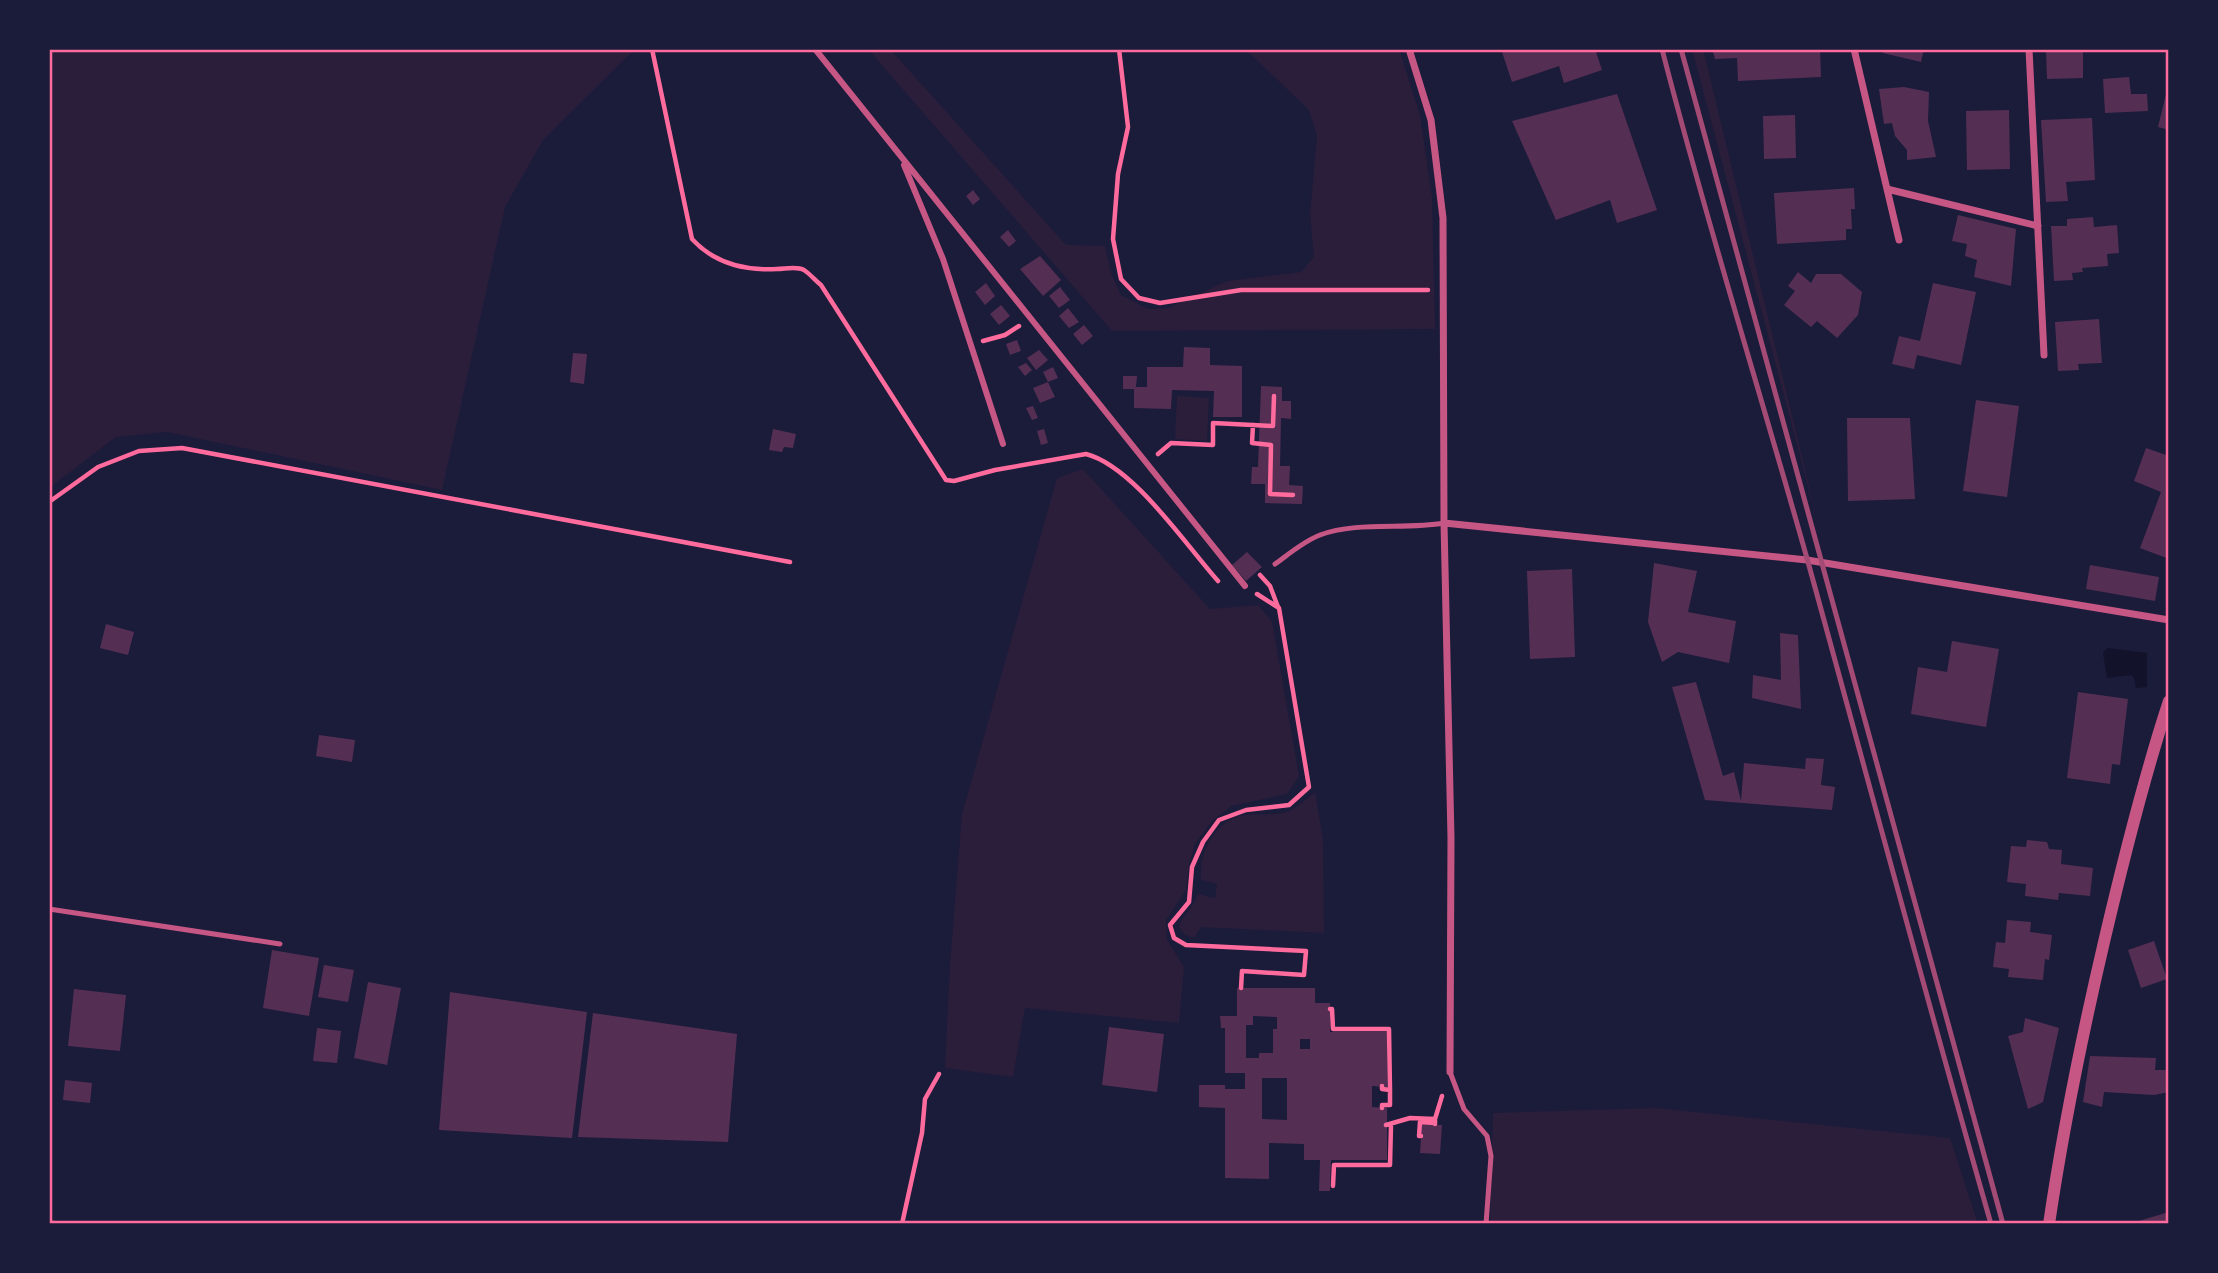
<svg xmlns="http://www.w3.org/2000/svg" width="2218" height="1273" font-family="Spectral,serif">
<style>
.green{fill:#2a1e3b}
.water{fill:#12122b}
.building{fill:#542f53;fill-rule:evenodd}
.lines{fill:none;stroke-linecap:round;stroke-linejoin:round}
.path{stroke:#ff6b9d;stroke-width:4.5}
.service{stroke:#c65784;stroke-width:5}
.pedestrian{stroke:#c65784;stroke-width:6}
.minor{stroke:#c65784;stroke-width:7}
.tertiary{stroke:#c65784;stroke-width:12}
.rail{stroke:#a44b75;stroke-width:5}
.neatline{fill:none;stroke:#ff6b9d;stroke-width:2.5}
</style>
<rect width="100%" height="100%" fill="#1b1b3a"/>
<path class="green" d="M49,49H635L543,140L505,207L442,490L167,432L116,437L49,488Z
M868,49H890L1066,245L1105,246L1111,273L1121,295L1148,309L1168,308L1227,281L1301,272L1314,257L1310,214L1317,136L1309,110L1245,49H1399L1420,115L1432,197L1435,329L1112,331Z
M1692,49H1703L1820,531Z
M1177,396L1209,398L1207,441L1175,439Z
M1083,469L1210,609L1258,605L1272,621L1299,776L1287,794L1232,806L1212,821L1195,844L1189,865L1186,890L1166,920L1167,940L1184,967L1179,1023L1025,1008L1013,1077L945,1068L950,964L962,814L1057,478Z
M1315,792L1323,839L1324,933L1201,927L1194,938L1185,935L1179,927C1183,914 1194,906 1198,894L1215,898L1217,884L1201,880C1199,854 1212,824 1240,816C1255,812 1274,817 1289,811C1298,807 1307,798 1315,792Z
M1656,1108L1950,1138L1978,1224H1490L1493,1113Z"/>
<path class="water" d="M2107,648L2147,653V687L2136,688L2134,678L2131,675L2107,678L2103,653Z"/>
<path class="building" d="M1501,49H1595L1602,70L1564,83L1559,66L1512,82Z
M1712,49H1820L1821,77L1738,81L1737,58L1715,59Z
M1884,49H1924L1921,62L1883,53Z
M2046,49H2083V78L2047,79Z
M2129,77L2131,94H2147L2148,111L2105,113L2103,79Z
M2168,86H2169V130L2158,127Z
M1904,87L1929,92L1928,121L1936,157L1907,160V150L1895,136L1892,123L1884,124L1879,89Z
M1617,94L1657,210L1617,223L1610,200L1556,220L1512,121Z
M2009,110L2010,169L1967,170L1966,111Z
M1795,115L1796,158L1764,159L1763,116Z
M2092,118L2095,180L2066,182L2068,201L2046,202L2041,120Z
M1854,188L1855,209H1851L1852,229H1846V240L1777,244L1774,193Z
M973,190L980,199L973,205L966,196Z
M1958,215L2016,229L2011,286L1974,277L1977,260L1965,256L1967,244L1952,241Z
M2093,217L2094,227L2117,225L2119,253L2107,254L2108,266L2082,268L2083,272L2072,273L2073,280L2054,281L2051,226H2067V219Z
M1008,230L1016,241L1009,247L1000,237Z
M1040,256L1061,280L1043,296L1020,269Z
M1798,272L1811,283L1816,274H1841L1862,292L1858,315L1837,338L1817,321L1811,327L1784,305L1795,291L1788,286Z
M986,283L995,296L985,305L975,292Z
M1933,283L1976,292L1961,365L1917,355L1914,369L1892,364L1899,336L1920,341Z
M1060,287L1070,300L1059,308L1049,296Z
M1001,305L1010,316L999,325L990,314Z
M1068,308L1079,322L1069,328L1059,316Z
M2099,319L2102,363L2078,364L2079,370L2058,371L2055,322Z
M1084,325L1093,336L1082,345L1073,334Z
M1017,340L1021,351L1010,355L1006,344Z
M1184,347L1210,348V365L1242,366V417H1213L1214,391L1172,390L1171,409L1134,408V389H1123V376H1137L1136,387H1147V367H1183Z
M1039,350L1048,360L1036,370L1027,358Z
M573,353L587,354L584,384L570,382Z
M1026,363L1032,370L1025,376L1018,367Z
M1053,367L1058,378L1048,382L1055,397L1040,403L1033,388L1048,382L1043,372Z
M1261,386L1282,387V401H1291V419L1281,418L1280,466H1290L1289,485L1303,486L1302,504L1265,503V484H1251L1252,467H1258Z
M1976,400L2019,406L2007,497L1963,491Z
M1033,406L1038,418L1032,420L1026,408Z
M1847,418H1910L1915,499L1848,501Z
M773,429L796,434L793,448L784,447L782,452L769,450Z
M1044,429L1048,443L1041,445L1037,431Z
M2146,448L2169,456V559L2140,548L2161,492L2134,481Z
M1247,552L1262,567L1246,581L1232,565Z
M1654,563L1697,571L1688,612L1736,621L1729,663L1678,652L1662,662L1648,622Z
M2090,565L2159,577L2155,601L2086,589Z
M1572,569L1575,657L1530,659L1527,571Z
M106,624L134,632L128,655L100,648Z
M1780,633L1798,635L1801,709L1752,698L1753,675L1781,680Z
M1952,641L1999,649L1986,727L1911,714L1918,667L1947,672Z
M1696,682L1723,776L1734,772L1741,801L1744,763L1805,769L1806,758L1824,759L1821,785L1835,787L1832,810L1705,800L1672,687Z
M2078,692L2128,699L2120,765L2112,764L2110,784L2067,778Z
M319,735L355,740L352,762L316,756Z
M2027,840L2047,842L2049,849L2062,850L2061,864L2093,868L2090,896L2059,893L2058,900L2025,896L2026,884L2007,882L2011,846L2026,847Z
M2007,920L2031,922L2030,932L2052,935L2049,960L2045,959L2043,980L2008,977L2009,969L1993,967L1996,942L2005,943Z
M2154,941L2167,979L2141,988L2128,950Z
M272,950L319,958L309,1016L263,1008Z
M324,965L354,970L348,1002L318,997Z
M368,982L401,988L387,1065L354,1058Z
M1237,988H1315V1003H1330V1032H1387V1087L1372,1086V1107L1387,1108V1160H1331L1330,1191H1319L1320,1160H1304V1144L1269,1143V1179L1225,1178V1108L1199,1107V1085H1225V1089H1245V1073H1225V1028H1221L1220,1016H1237ZM1253,1016L1277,1017V1029H1273V1053H1259V1058H1246V1025H1253ZM1300,1039H1310V1049H1300ZM1262,1078H1287V1120L1262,1119Z
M74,989L126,995L120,1051L68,1046Z
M450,992L587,1012L572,1138L439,1130Z
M593,1013L737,1034L728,1142L578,1137Z
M2025,1018L2059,1028L2043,1102L2028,1109L2008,1036L2023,1032Z
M1109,1027L1164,1034L1157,1092L1102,1085Z
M317,1028L341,1031L337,1063L313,1061Z
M2090,1056L2156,1058L2155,1070H2169V1092L2154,1095L2104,1092L2102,1107L2083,1102Z
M65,1080L92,1083L90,1103L63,1100Z
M1422,1124L1442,1125L1440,1154L1420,1153Z
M2169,1212V1224H2132V1223Z"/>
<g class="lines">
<path class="path" d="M652,49L692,239C715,264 744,271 777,269C785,269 797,266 804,270C810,274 816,281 821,285L946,480L954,481L995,470L1086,454C1133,466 1185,544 1218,581
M1119,49L1128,127L1118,174L1113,239L1121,279L1139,298L1160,303L1241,290H1428
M983,341L1005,335L1019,326
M1253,425L1252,443L1271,445L1270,494L1293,495
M1158,454L1171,443L1213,445V423L1273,426L1274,396
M49,502L98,467L139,451L182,448L790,562
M1260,575L1270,586L1278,607
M1241,988L1242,971L1304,975L1306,951L1186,945L1174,938L1170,925L1189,902L1192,867L1203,842L1219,820L1246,810L1289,805L1309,787L1279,608L1257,594
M1330,1009H1332L1333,1029H1389L1390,1090
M1382,1108V1105H1390V1090L1382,1089V1086
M1435,1119L1442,1096
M1386,1125L1410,1118L1435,1119V1124
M1421,1136H1419L1420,1122L1435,1123
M1333,1186L1334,1165H1390L1391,1125
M902,1224L922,1133L925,1099L939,1074"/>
<path class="service" d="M1275,564C1289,554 1304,541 1320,535C1357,521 1405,530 1444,523
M49,909L280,944
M1450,1072L1464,1109L1487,1136L1491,1156L1486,1224
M49,1223L66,1224"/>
<path class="pedestrian" d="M815,49L1245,586
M904,165L943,259L1003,444"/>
<path class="minor" d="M1409,49L1431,120L1443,218L1444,523L1451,838L1450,1072
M1854,49L1899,240
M2029,49L2044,355
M1887,189L2038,226
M1444,523L1807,560L2169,620"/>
<path class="tertiary" d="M2049,1224C2063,1129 2082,1036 2104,942C2123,861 2143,780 2169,701"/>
<path class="rail" d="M1662,49C1706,221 1760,391 1808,562C1869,783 1928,1004 1991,1224
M1681,49L2003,1224"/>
</g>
<rect width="2218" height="1273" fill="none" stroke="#1b1b3a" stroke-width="102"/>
<rect x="51" y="51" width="2116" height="1171" class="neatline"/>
</svg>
